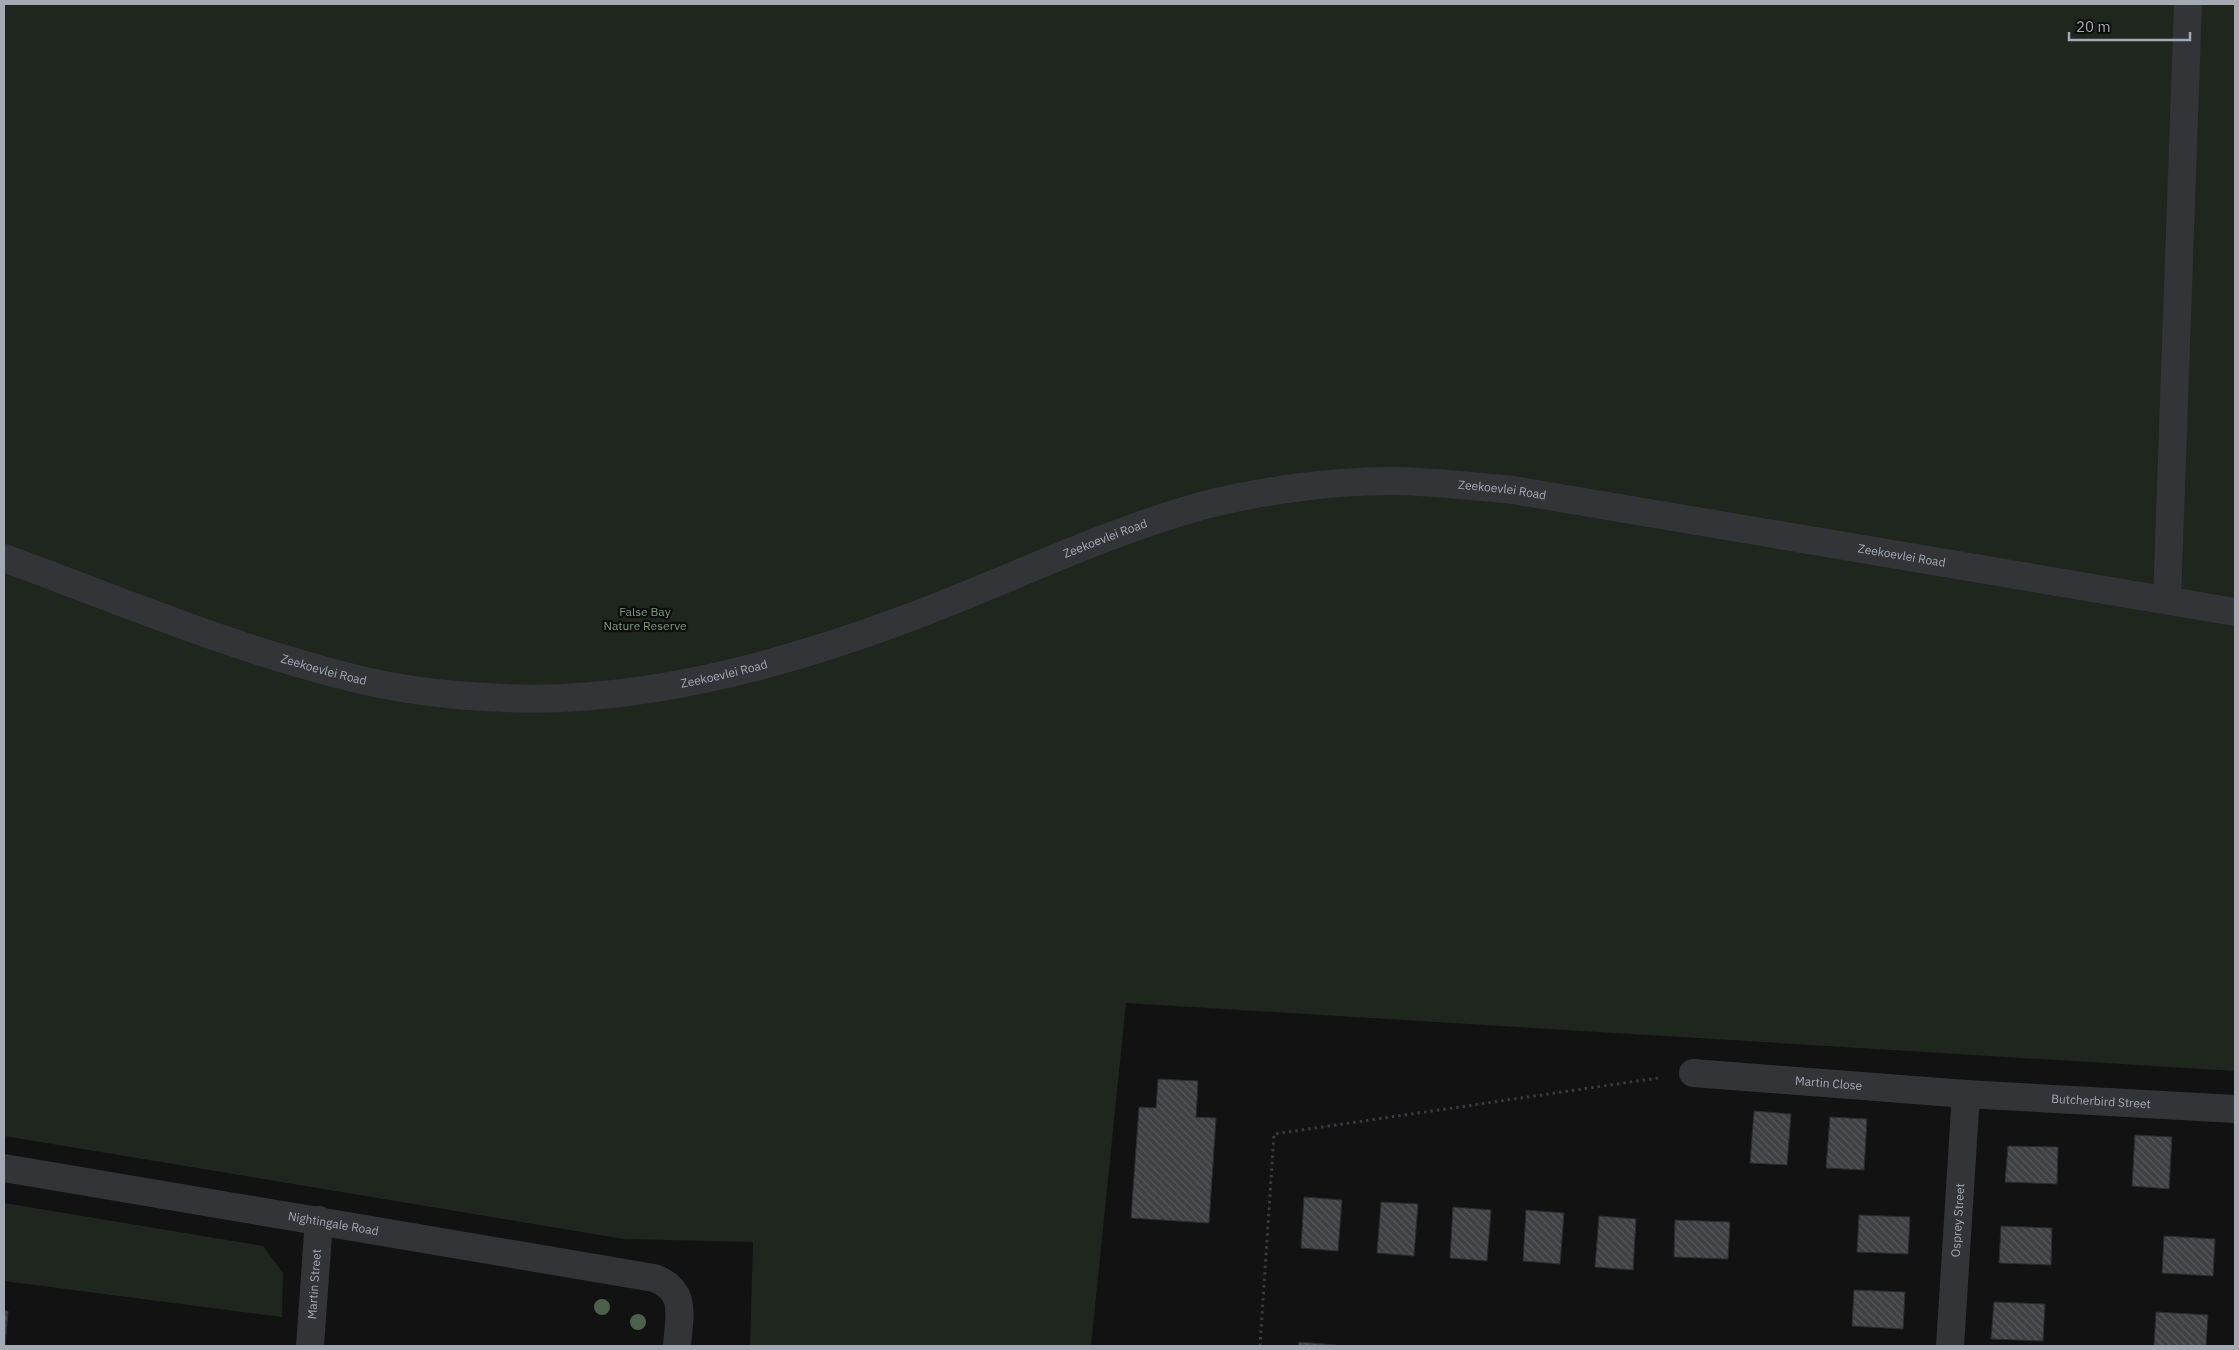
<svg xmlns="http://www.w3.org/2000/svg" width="2239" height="1350" font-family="'IBM Plex Sans',sans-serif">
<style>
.green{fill:#1e261e}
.building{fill:url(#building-back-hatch);stroke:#2c2c2f}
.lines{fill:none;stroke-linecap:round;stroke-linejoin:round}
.path{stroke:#393b3f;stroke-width:3;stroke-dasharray:2.5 4;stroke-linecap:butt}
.minor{stroke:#333438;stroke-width:28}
.tree{fill:#4c604c}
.labels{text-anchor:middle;stroke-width:4.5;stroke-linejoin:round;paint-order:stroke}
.street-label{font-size:12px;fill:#a3aab4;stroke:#0d0d0e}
.park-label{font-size:12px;fill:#7c9f7a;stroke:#0d0d0e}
</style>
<defs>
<pattern id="building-back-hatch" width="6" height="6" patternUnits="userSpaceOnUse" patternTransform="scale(1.25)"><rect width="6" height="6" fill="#3e4043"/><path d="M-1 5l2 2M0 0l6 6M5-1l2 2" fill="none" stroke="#57595c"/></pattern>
</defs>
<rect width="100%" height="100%" fill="#121213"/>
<path class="green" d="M4,4H2235V1071L1126,1003L1091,1346H750L753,1242L624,1239L4,1136Z
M4,1203L263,1246L283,1273L282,1317L4,1281Z"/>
<path class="building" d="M1158,1079L1198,1081L1196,1117L1216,1118L1209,1223L1131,1218L1139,1107L1156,1108Z
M1754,1111L1791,1114L1787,1165L1750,1163Z
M1830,1117L1867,1119L1864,1170L1826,1168Z
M2135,1135L2172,1137L2169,1189L2132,1186Z
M2008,1146L2058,1147L2057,1184L2005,1182Z
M1304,1197L1342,1200L1338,1251L1301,1248Z
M1381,1202L1418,1204L1414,1256L1377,1253Z
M1453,1207L1491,1210L1487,1261L1450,1258Z
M1526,1210L1564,1213L1560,1264L1523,1261Z
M1859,1215L1910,1217L1908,1254L1857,1252Z
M1599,1216L1636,1219L1633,1270L1595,1267Z
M1675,1220L1730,1222L1728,1259L1674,1257Z
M2001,1226L2052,1228L2051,1265L1999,1263Z
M2164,1236L2215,1239L2213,1276L2162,1273Z
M1854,1290L1905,1292L1903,1329L1852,1326Z
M1994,1302L2045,1304L2043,1341L1991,1339Z
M4,1311H8L5,1346H4Z
M2156,1312L2208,1315L2206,1346H2154Z
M1299,1342L1336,1345V1346H1298Z"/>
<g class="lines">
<path class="path" d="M1260,1346L1274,1134L1658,1078"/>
<g class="minor">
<path id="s1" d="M4,558C119,600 234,649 353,678C420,695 511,702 580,697C691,689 796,659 900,621C1001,584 1097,535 1201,506C1258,491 1337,480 1396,481C1435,482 1474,486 1513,490L2235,612"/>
<path d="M2167,600L2188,4"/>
<path id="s2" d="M1693,1073L1966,1094L2235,1109"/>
<path id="s3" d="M4,1168L654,1278C688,1290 679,1317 677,1346"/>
<path id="s4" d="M310,1346L319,1220"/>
<path id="s5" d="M1950,1346L1966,1094"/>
</g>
</g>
<g class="tree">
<circle cx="602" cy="1307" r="8"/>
<circle cx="638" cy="1322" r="8"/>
</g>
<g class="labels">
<g class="street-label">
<text dy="4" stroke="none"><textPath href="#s1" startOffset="1554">Zeekoevlei Road</textPath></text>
<text dy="4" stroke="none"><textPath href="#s1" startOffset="1149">Zeekoevlei Road</textPath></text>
<text dy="4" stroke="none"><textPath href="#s1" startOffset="1959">Zeekoevlei Road</textPath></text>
<text dy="4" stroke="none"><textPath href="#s1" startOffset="339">Zeekoevlei Road</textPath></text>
<text dy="4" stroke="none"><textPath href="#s1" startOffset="744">Zeekoevlei Road</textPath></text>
<text dy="4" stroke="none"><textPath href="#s2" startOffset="136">Martin Close</textPath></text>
<text dy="4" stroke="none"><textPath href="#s2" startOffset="409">Butcherbird Street</textPath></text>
<text dy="4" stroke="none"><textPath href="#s5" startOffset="126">Osprey Street</textPath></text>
<text dy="4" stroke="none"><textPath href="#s3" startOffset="334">Nightingale Road</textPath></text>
<text dy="4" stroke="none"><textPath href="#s4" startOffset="62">Martin Street</textPath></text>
</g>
<g class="park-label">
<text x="645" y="616">False Bay<tspan x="645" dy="14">Nature Reserve</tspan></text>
</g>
</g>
<rect width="2239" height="1350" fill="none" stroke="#a3aab4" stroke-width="10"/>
<path d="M2069 32v8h121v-8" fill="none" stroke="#a3aab4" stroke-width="2.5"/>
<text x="2076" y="32" font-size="15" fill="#a3aab4" stroke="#0d0d0e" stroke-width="4" paint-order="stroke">20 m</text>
</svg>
